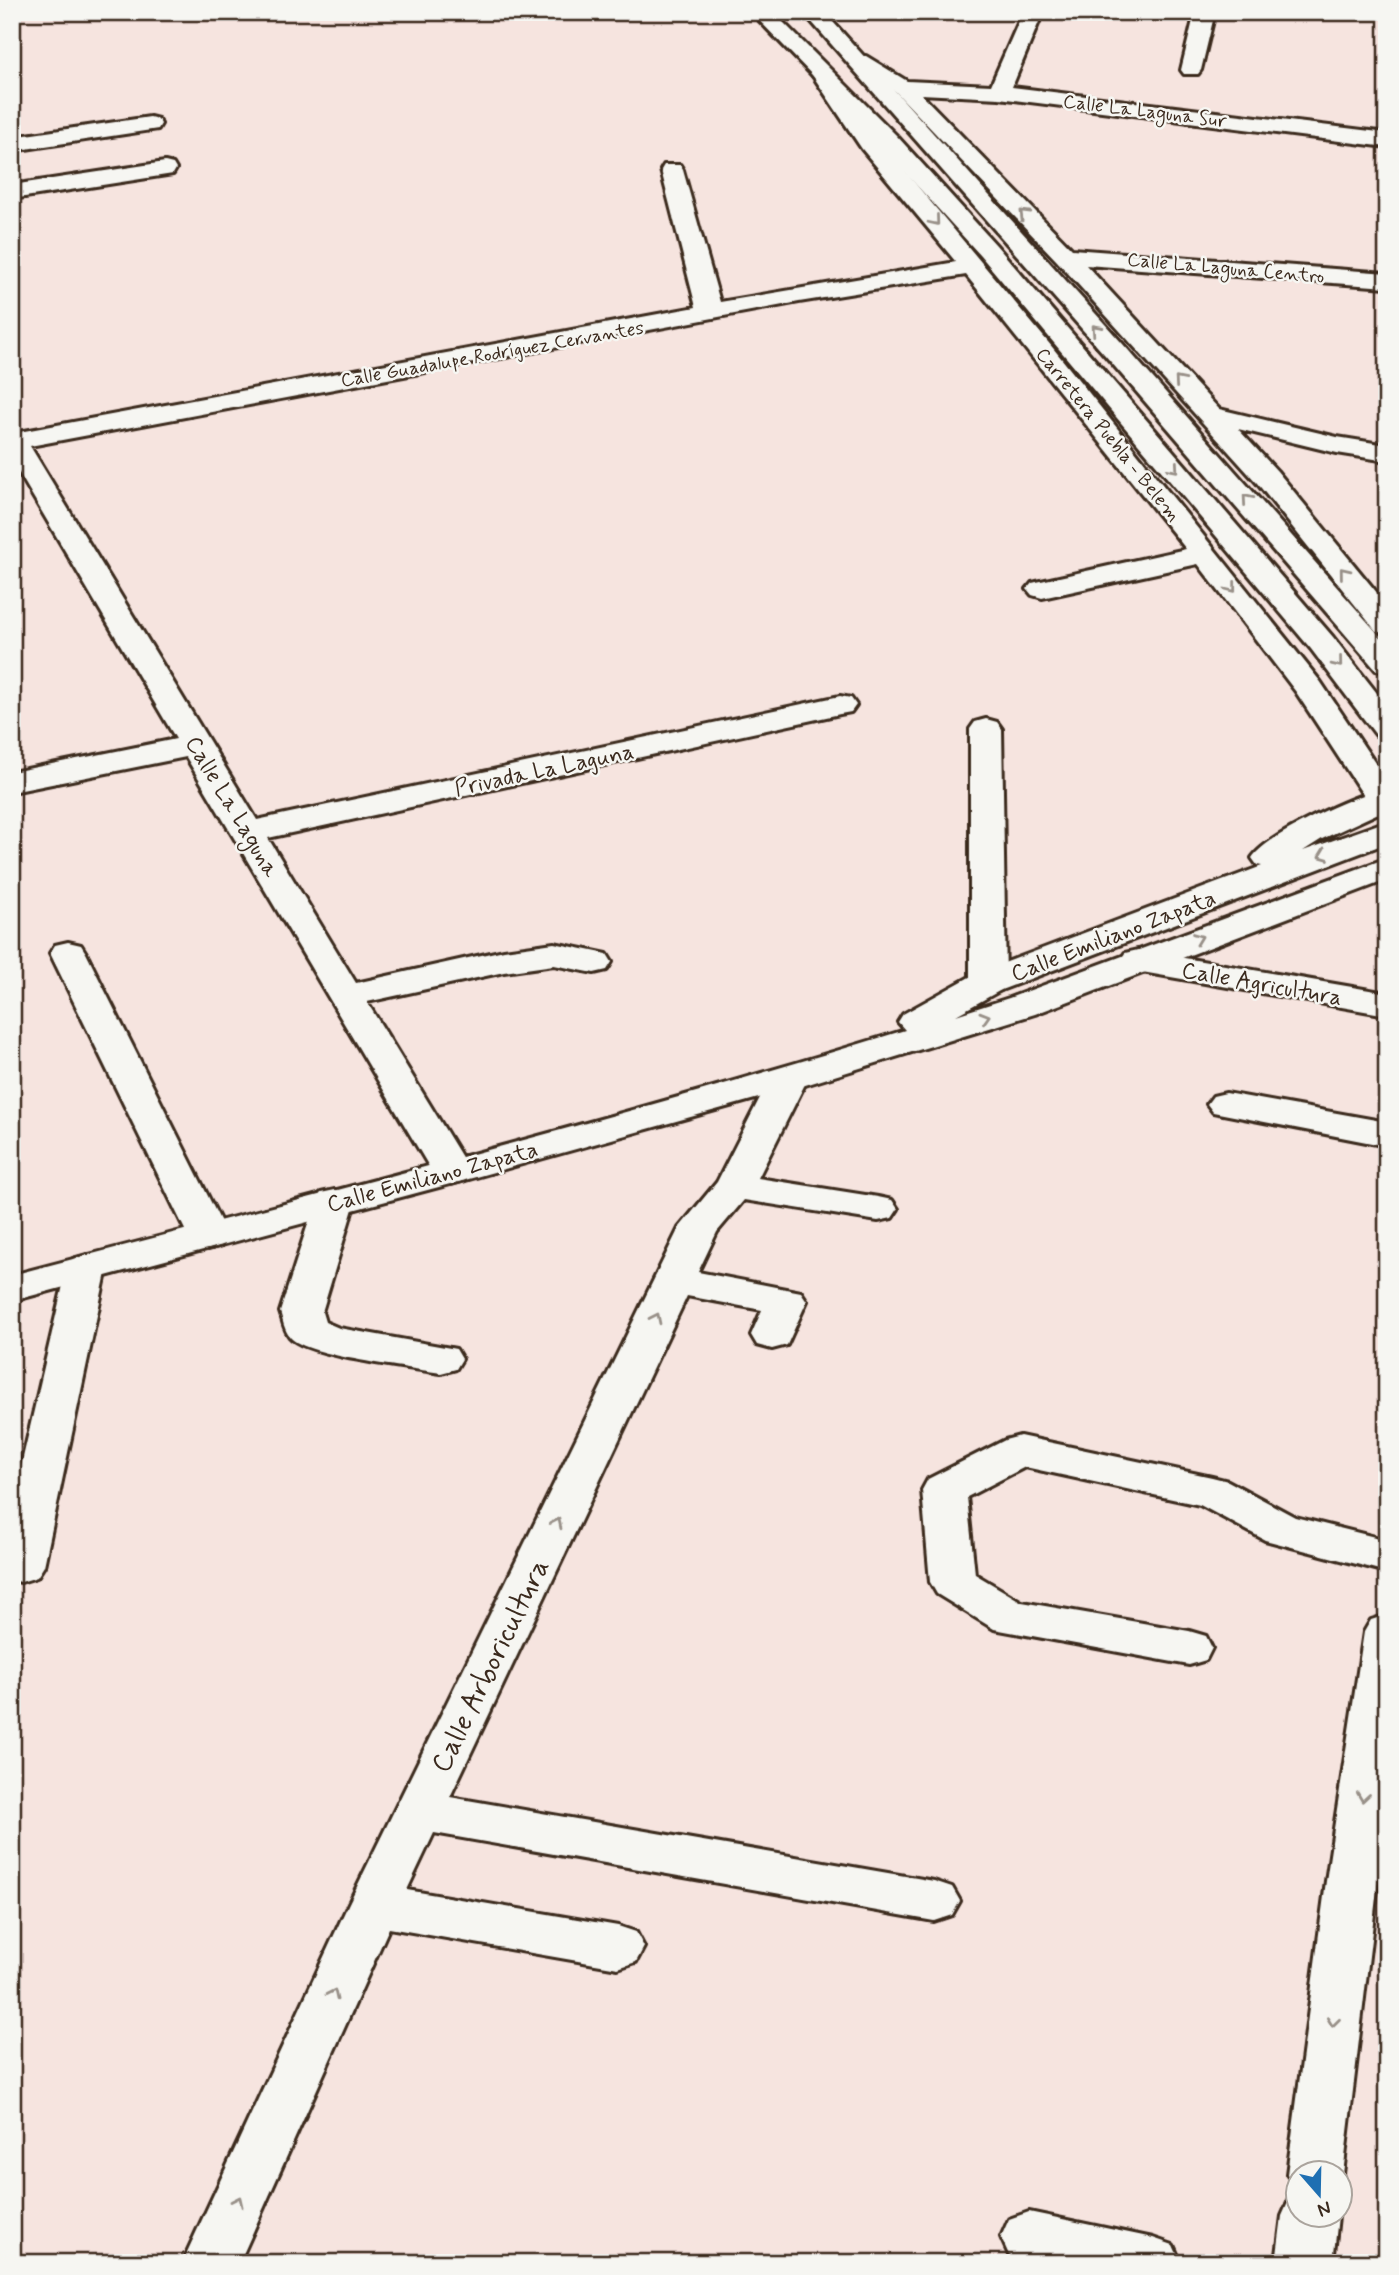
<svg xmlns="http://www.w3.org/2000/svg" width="1399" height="2275" font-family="Mynerve,sans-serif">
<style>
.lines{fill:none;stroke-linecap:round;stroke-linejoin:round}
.minor-casing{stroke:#3b2a1e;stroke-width:6}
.major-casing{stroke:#3b2a1e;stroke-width:6}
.minor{fill:#f6f6f2;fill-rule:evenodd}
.major{fill:#f6f6f2;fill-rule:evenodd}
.oneway{stroke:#989088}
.labels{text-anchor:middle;stroke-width:5;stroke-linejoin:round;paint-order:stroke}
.far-street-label{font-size:19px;fill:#3b2a1e;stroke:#f6f6f2}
.street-label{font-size:23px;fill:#3b2a1e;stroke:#f6f6f2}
.near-street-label{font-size:28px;fill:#3b2a1e;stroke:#f6f6f2}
</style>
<rect width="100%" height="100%" fill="#f6e4df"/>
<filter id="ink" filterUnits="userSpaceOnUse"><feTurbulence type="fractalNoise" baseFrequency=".0143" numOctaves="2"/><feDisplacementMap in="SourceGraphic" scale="14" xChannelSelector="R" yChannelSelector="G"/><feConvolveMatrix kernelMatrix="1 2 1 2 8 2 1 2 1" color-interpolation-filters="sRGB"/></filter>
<g filter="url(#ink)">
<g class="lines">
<g class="minor-casing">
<path id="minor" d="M1023,12H1043L1012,87L1387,133V147L999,98L921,94L1072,249L1387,273V287L1086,265L1219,409L1337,437L1387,445V461L1337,453L1238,429L1277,471L1387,605V634L1376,631L1257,483L1057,261L895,91L849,60L852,56H866L907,81L991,85Z
M1195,12H1215L1201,70L1198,74H1184L1181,70Z
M819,64L826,66L878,139L1053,348L1320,681L1387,781V816L1375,813L1296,692L1198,564L1042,598L1032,595L1027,589L1032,583L1186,549L966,275L799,302L30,446L257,820L840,696L851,698L856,705L851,712L840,714L268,838L356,983L504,950L554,943L607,954L612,962L607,970L594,973L554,965L504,972L367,1002L471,1172L465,1180L451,1184L437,1180L186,757L12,792V772L176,739L12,461V430L19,432L696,307L661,170L664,165H680L683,170L720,302L956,262L862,149L809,70L812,66Z
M150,117L158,119L161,124L158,129L12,151V137Z
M165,162L173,164L176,169L173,174L12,199V185Z
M986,719L997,722L1002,729L1006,982L1001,990L988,993L975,990L970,982V729L975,722Z
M68,942L81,945L86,953L228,1236L222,1245L208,1249L194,1245L188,1236L50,953L55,945Z
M1138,950L1387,993V1015L1125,969L1120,961L1125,953Z
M789,1067L802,1070L808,1078L758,1178L878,1197L892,1200L898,1209L892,1218L878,1221L744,1200L717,1232L698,1272L801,1292L807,1301L787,1345L772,1349L757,1345L751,1335L762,1310L687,1296L450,1797L934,1881L952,1887L960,1901L952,1915L934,1921L434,1833L407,1890L618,1926L636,1932L644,1947L636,1962L618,1968L389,1928L239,2263H182L348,1905L679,1228L717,1182L770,1078L776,1070Z
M1226,1093L1387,1122V1146L1213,1112L1207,1104L1213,1096Z
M335,1190L349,1193L355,1202L322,1312L325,1322L339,1328L456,1349L462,1359L456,1369L441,1373C413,1368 305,1356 290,1337C284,1330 283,1320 280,1312L315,1202L321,1193Z
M87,1255L101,1259L107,1268L44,1566L37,1577L21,1582L12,1580V1505L67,1268L73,1259Z
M1020,1436L1212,1477L1228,1481L1295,1517L1387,1540V1572L1265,1540L1200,1505L1025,1467L967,1497L975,1574L1022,1602L1189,1631L1206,1636L1212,1648L1206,1660L1189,1665L994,1629L937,1594L930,1582L922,1490L928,1479L1005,1440Z
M1387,1615V1805L1343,2174L1340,2181V2174H1298V2192L1287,2174L1326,1881L1364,1632L1371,1620Z
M1298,2196V2216H1338L1333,2263H1276L1282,2216L1290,2198Z
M1029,2212L1153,2238L1173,2245L1181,2263L1029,2262L1009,2255L1001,2237L1009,2219Z"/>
</g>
<g class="major-casing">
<path id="major" d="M751,12H773L896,135L996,245L1333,637L1387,706V737L1376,735L1311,649L980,255L880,145Z
M803,12H824L1122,343L1387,644V672L1376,670L1104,354Z
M1382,789L1387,790V809L1322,839L1303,851L1387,821V843L1001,990L956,1015L1009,998L1387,858V880L1035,1014L802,1086L465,1180L12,1301V1275C311,1197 610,1121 905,1030L898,1022L903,1014L975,974L1262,866L1257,865L1252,858C1268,834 1353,796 1382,789Z"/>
</g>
<use href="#minor" class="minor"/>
<use href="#major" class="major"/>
</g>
<defs><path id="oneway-chevron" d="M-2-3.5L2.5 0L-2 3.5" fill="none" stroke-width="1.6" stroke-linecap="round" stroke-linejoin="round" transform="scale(1.75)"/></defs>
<g class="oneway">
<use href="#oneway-chevron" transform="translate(1024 214) rotate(-135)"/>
<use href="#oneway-chevron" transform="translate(935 221) rotate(50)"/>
<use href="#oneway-chevron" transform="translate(1096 329) rotate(-132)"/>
<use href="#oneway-chevron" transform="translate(1179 381) rotate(-131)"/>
<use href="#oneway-chevron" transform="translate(1174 468) rotate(49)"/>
<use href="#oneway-chevron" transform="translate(1247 499) rotate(-131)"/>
<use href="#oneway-chevron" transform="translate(1344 572) rotate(-129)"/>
<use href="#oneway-chevron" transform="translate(1232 588) rotate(52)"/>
<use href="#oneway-chevron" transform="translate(1338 663) rotate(51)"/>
<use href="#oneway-chevron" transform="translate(1323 855) rotate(159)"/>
<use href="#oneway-chevron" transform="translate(1198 938) rotate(-21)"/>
<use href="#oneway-chevron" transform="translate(985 1017) rotate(-17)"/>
<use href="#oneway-chevron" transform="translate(656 1318) rotate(-64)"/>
<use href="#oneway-chevron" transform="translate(557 1523) rotate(-64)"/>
<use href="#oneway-chevron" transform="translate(1363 1797) rotate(98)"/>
<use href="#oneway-chevron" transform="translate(333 1994) rotate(-65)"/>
<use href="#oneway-chevron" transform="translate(1333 2022) rotate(97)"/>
<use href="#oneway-chevron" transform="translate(238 2201) rotate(-65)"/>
</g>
</g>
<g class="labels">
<g class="far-street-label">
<text transform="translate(1145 110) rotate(7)" y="7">Calle La Laguna Sur</text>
<text transform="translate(1226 267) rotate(5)" y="7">Calle La Laguna Centro</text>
<text transform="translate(492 353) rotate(-10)" y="7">Calle Guadalupe Rodríguez Cervantes</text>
<text transform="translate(1109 434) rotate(51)" y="7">Carretera Puebla - Belem</text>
</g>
<g class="street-label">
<text transform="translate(544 769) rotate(-12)" y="8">Privada La Laguna</text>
<text transform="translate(233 806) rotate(59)" y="8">Calle La Laguna</text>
<text transform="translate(1113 935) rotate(-21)" y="8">Calle Emiliano Zapata</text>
<text transform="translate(1262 983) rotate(10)" y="8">Calle Agricultura</text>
<text transform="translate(432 1176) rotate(-15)" y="8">Calle Emiliano Zapata</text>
</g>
<g class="near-street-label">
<text transform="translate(489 1665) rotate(-64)" y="10">Calle Arboricultura</text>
</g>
</g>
<rect width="1399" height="2275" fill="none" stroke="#f6f6f2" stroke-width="42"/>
<rect x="21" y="21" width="1357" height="2233" fill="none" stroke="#3b2a1e" stroke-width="2.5" filter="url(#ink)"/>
<g transform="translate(1319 2194) rotate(160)"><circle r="33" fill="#f6f6f2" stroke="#aba49d" stroke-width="2"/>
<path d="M0-5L12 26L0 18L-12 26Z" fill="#1f6fb2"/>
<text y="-10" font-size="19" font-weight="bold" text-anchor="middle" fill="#3b2a1e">N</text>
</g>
</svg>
